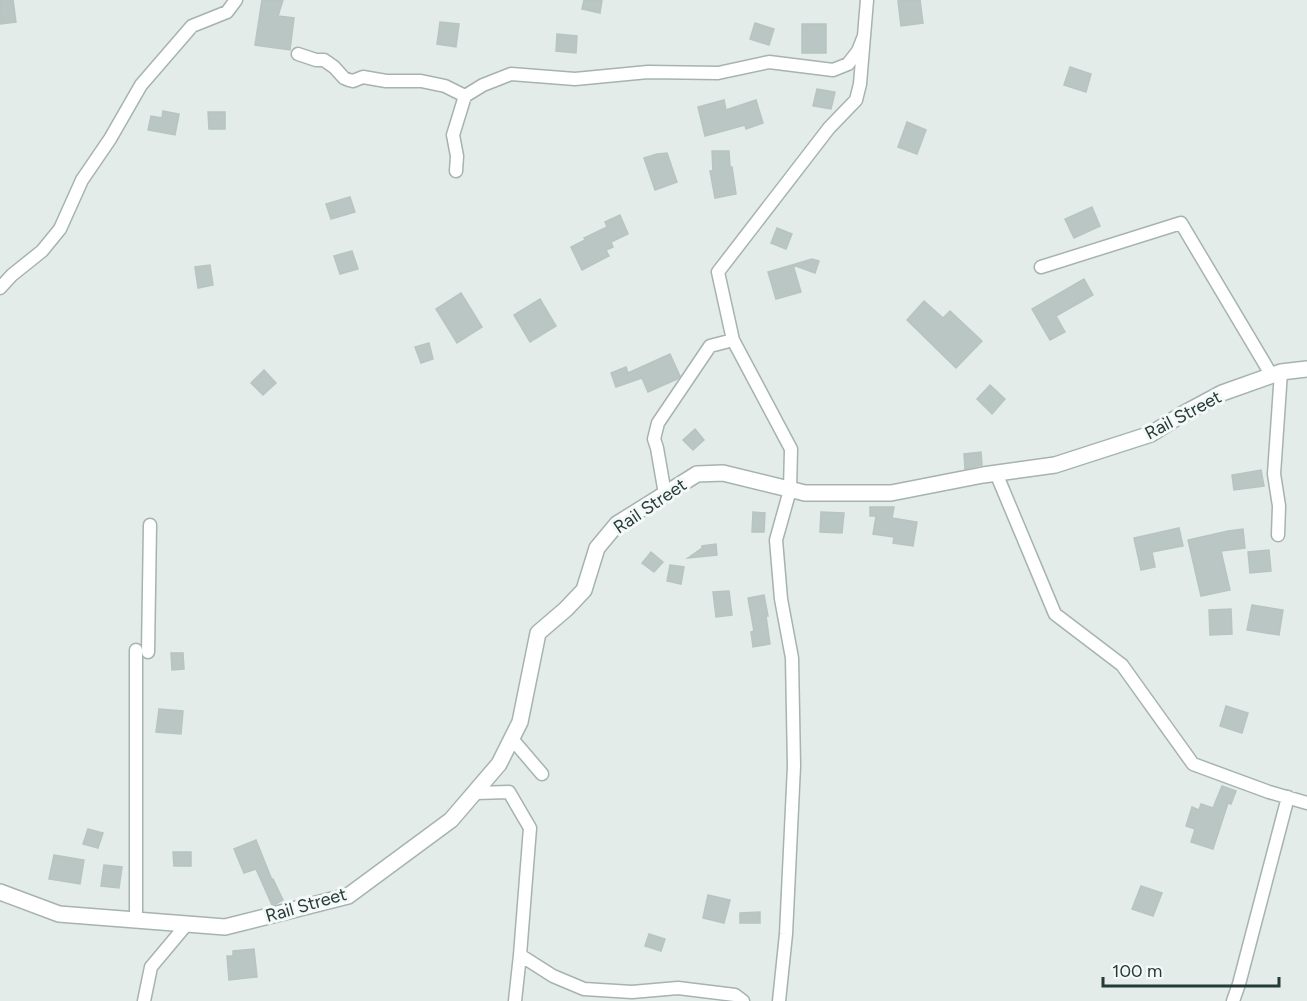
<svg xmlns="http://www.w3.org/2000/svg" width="1307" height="1001" font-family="Figtree,sans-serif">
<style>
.building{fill:#b9c6c3;stroke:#b7c5c1;stroke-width:1.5}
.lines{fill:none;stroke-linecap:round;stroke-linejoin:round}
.minor-casing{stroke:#a6b3b1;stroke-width:15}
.tertiary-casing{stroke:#a6b3b1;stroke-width:18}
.minor{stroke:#fff;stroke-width:12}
.tertiary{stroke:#fff;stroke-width:15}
.labels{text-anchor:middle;stroke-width:6;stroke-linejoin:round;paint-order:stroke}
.street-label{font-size:18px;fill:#253b39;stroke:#f4f8f7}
</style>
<rect width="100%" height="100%" fill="#e3ece9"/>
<path class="building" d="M0,0H13L16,22L0,24Z
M262,0H283L278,16L294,18L290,50L255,45Z
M584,0H602L600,13L582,9Z
M905,0H920L923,23L901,26L898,1Z
M440,22L459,24L456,47L437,44Z
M755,23L774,29L769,45L750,39Z
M802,24H826V53H802Z
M557,34L577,36L576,53L556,51Z
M1070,67L1091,74L1086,92L1064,85Z
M817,89L835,92L831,109L813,106Z
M724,100L726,110L756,100L763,123L746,129L745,125L705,136L698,107Z
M163,111L179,114L175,135L148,130L151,116L162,118Z
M208,112H225V129H209Z
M907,122L926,130L917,154L898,147Z
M712,151H729L730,167H732L736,194L715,198L710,171H713Z
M667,153L677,182L655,190L644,158L657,154Z
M350,197L355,212L331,219L326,204Z
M1092,207L1100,226L1074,238L1065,219Z
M620,215L628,234L611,242L613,247L606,250L609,256L582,270L571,247L585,240L584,238L607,227L605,222Z
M777,228L792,234L786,249L771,243Z
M352,251L358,269L340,274L334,256Z
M812,259L819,261L815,273L793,265L801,292L776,299L768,272Z
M210,265L213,285L198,288L195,267Z
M1084,279L1093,295L1056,316L1065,332L1050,340L1032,309Z
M461,293L482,327L457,343L436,309Z
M540,299L556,326L530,342L514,315Z
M924,301L943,318L950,311L982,341L956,368L907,320Z
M429,343L433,359L421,363L415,347Z
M670,354L680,376L677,379L648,392L642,378L616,387L611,373L626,367L628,373Z
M264,370L276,383L263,395L251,383Z
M990,385L1005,399L992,414L977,399Z
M695,429L704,440L693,450L683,440Z
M981,452L982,465L965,469L964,454Z
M1261,470L1264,486L1234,490L1232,475Z
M870,507H894L892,518L917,522L913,546L893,543L894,537L873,534L876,516H870Z
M753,512L765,513L764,532H752Z
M821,512L844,513L842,533L820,532Z
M1179,528L1183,546L1152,552L1155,567L1141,570L1134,538Z
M1243,529L1245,548L1221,551L1230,590L1201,596L1188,540L1228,531Z
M716,544L717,555L688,558L702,548V546Z
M1269,550L1271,571L1250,573L1248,552Z
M651,552L663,562L654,572L642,563Z
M670,565L684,567L681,584L667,581Z
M729,591L732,615L716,617L713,592Z
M764,595L768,616H766L770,644L753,647L751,632L754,631L748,598Z
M1252,605L1283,610L1279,635L1247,630Z
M1231,609L1232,634L1210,635L1209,610Z
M171,653H183L184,669L172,670Z
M1226,706L1248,713L1242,733L1220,726Z
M159,709L183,711L181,734L156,732Z
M1222,786L1236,791L1231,804L1228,803L1213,849L1191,842L1195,829L1186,826L1192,807L1199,810L1201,804L1213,808Z
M88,829L103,833L98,848L83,844Z
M256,840L272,880L273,879L283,900L274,905H272L256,869L244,873L234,849Z
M173,852H191V866H174Z
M54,855L84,860L80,884L49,879Z
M104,865L122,867L119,888L101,886Z
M1141,886L1162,893L1153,916L1132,909Z
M708,895L730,900L724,923L703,918Z
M760,912V923H740V913Z
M649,934L665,939L661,951L645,946Z
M254,949L257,977L229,980L227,956H233V951Z"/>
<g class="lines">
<g class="minor-casing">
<path id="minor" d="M298,54L316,60H324L334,67L344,78L349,80L353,81L363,77L386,81H421L445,86L465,96
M456,171L457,156L453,135L465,96L483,85L511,74L575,79L648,72L718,73L769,62L833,70L848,64L858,51L864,36L867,0
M1041,267L1181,223L1272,376
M0,288L12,275L42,251L60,229L82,180L110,139L141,85L192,26L227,12L236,0
M996,473L1055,614L1122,665L1193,764L1269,792L1307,803
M665,494L657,448L654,439L658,423L710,346L733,340
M1278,535L1279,506L1274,474L1281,372
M148,652L150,525
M512,739L542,774
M475,793L509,792L530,828L520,955L553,976L584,989L632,992L678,988L735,995L743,1001
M136,920V650
M144,1001L151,967L187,924
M515,1001L520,955
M779,1001L786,934L794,766L792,658L781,599L776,540L790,490L791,449L733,340L718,272L829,128L856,100L860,84L864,36
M1233,1001L1239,984L1288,797"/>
</g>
<g class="tertiary-casing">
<path id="tertiary" d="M0,892L59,914L225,927L348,896L451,820L499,764L520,722L538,633L566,609L584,590L597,548L617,524L697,474L723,473L805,493H891L983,475L1055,465L1151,434L1181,415L1222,393L1281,372L1307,369"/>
</g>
<use href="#minor" class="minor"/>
<use href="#tertiary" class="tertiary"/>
</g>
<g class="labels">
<g class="street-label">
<text transform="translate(1183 415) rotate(-28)" y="6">Rail Street</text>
<text transform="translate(650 506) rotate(-34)" y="6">Rail Street</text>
<text transform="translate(306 905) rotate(-16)" y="6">Rail Street</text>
</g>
</g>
<path d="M1103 977v9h176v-9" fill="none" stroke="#253b39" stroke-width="3"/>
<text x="1112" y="977" font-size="18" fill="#253b39" stroke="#f4f8f7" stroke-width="4.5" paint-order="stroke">100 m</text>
</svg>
